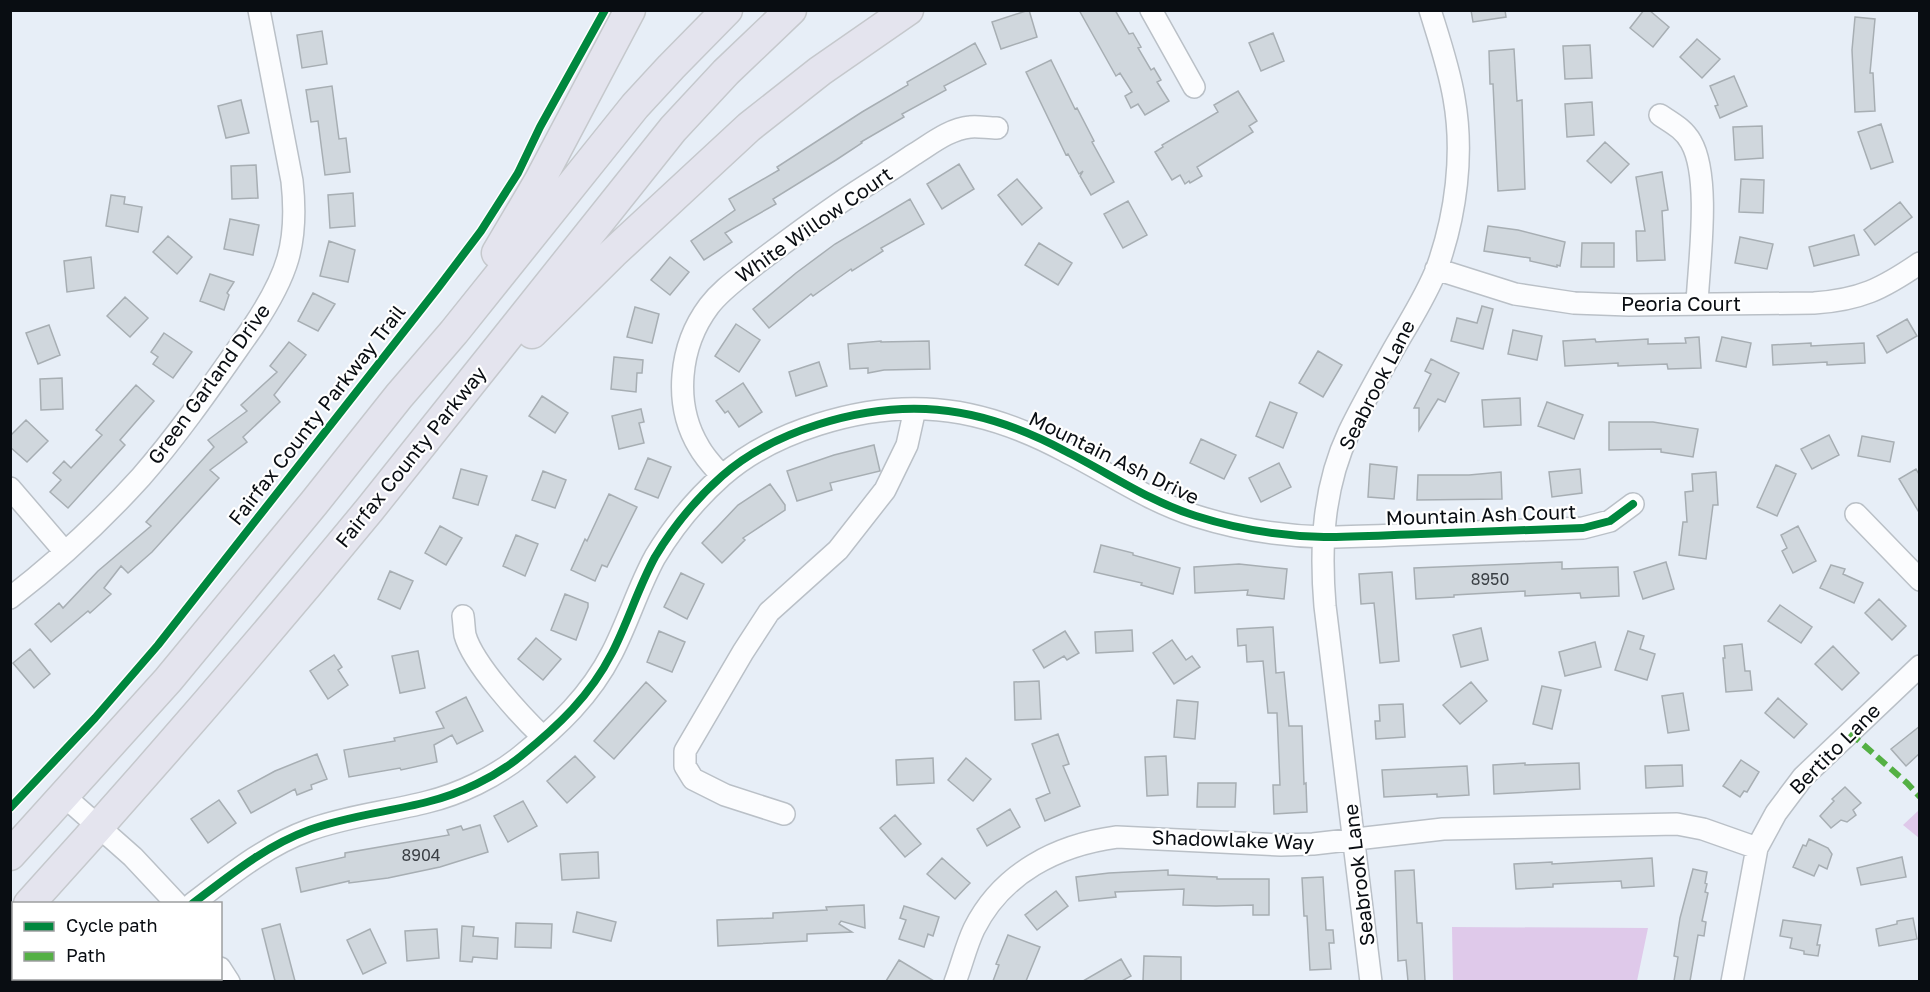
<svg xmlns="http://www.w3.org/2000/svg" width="1930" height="992" font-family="'Golos Text',sans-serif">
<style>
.forest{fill:#dfc9ea}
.building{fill:#d0d7dd;stroke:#a7aeb3;stroke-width:1.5}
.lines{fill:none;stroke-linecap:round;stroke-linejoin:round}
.minor-casing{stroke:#bac0c7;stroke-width:24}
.highway-casing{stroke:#c5c8cc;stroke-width:33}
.minor{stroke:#fbfcfe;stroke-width:21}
.highway{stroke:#e4e4ee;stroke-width:30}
.quiet{stroke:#54b044;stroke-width:6;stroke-dasharray:12 6;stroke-linecap:butt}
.cycleway-casing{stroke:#fff;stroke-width:11}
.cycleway{stroke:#00873e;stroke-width:8}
.labels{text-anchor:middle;stroke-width:4.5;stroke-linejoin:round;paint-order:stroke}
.number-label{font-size:16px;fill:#3b4045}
.street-label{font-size:20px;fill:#090d12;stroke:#fff}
</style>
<rect width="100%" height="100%" fill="#e7eef7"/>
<path class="forest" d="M1919,810V838L1903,825Z
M1452,927L1648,928L1637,981L1453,982Z"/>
<path class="building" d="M1029,10L1037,37L1001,49L992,22Z
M1079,10H1115L1129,34L1133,33L1141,47L1138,48L1151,70L1154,68L1161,80L1157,82L1169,101L1145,115L1138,104L1131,108L1125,96L1132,92L1120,73L1116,76Z
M1471,10H1505L1506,17L1473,22Z
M1644,10H1649L1669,27L1653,47L1630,28Z
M1855,17L1875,19L1870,73H1873L1875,111L1855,112L1852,50Z
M322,31L327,64L302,68L297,35Z
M1273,33L1284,61L1261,71L1249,43Z
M1697,39L1720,59L1702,78L1680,57Z
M975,43L986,64L944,86L946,90L902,114L904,117L861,142L862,143L836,160L773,199L776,204L725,233L732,242L704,260L691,241L735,210L729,199L779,170L777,167L862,112L908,85L907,82Z
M1590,45L1592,78L1565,79L1563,46Z
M1514,49L1517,101L1522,100L1525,189L1498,191L1493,84H1490L1489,51Z
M1051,60L1075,109L1077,108L1094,141L1092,142L1114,182L1091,195L1080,176L1083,171L1079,174L1068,154L1066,155L1026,72Z
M1734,76L1747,106L1720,118L1715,106L1718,105L1710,86Z
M332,86L339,139L346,138L350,172L325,175L318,121L311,122L306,90Z
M1238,91L1257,121L1249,126L1253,132L1197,167L1202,176L1190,183L1189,181L1185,184L1180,175L1172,180L1155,152L1163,147L1162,145L1218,112L1214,105Z
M241,100L249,133L226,138L218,106Z
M1592,102L1594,135L1567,137L1565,104Z
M1881,124L1893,162L1871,169L1858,132Z
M1762,126L1763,158L1735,160L1733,127Z
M1605,142L1629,164L1611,183L1587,161Z
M959,164L974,189L942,209L927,184Z
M256,165L258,198L232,199L231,166Z
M1662,172L1668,210L1662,211L1665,260L1637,261L1636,231H1645L1636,177Z
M1017,179L1042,208L1022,225L998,195Z
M1741,179L1764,180L1763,213L1739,212Z
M353,193L355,226L330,228L328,195Z
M111,195L125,197L124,204L142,207L138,232L106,226Z
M910,199L924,224L881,248L883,251L852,271L851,269L813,296L811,294L769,328L753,309L796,273L835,244Z
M1128,201L1147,235L1123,248L1104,214Z
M1900,202L1912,217L1875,245L1864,230Z
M230,219L259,225L253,255L224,249Z
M1488,226L1518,230L1565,242L1560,266L1557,265V267L1530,261V258L1484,251Z
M1854,235L1859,255L1814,266L1809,247Z
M168,236L192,257L177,274L153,252Z
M1740,237L1773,244L1767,269L1735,263Z
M329,241L355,250L348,282L320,276Z
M1039,243L1072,263L1058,285L1025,265Z
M1582,243H1614V267H1581Z
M91,257L94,288L67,292L64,261Z
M670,257L689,272L670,295L651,280Z
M210,274L234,282L227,293L229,295L224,310L200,301Z
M313,293L335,304L318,331L298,321Z
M125,297L148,318L130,337L107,316Z
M1482,306L1493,309L1483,349L1451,341L1457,318L1477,323Z
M635,307L659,314L652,343L627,337Z
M1907,319L1917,336L1887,353L1877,336Z
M736,324L760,340L739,372L715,356Z
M49,325L60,355L38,364L26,333Z
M1513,330L1542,336L1537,360L1508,354Z
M164,333L192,352L173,378L153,364L158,357L151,352Z
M1699,337L1701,368L1668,369L1667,364L1618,366V363L1565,366L1563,341L1595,339L1596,342L1648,339V344L1686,343L1685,338Z
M1722,337L1751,343L1746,367L1716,361Z
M881,341V342L929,341L930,369L884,370L868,373V368L850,369L848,344Z
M289,342L306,355L274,395L280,402L243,437L247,442L210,470L219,478L152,552L128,573L121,566L104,588L111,594L90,613L88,611L51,642L35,624L59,603L63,608L98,571L151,526L146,522L214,447L208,440L247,411L241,405L277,372L270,366Z
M1811,343V346L1864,343L1865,363L1827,365V362L1773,365L1772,345Z
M1318,351L1342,365L1323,397L1299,383Z
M614,357L643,360L642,373H637L636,392L611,389Z
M1431,359L1459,373L1445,402L1438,399L1419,430V408H1414L1431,374L1425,371Z
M819,362L827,386L796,396L789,372Z
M62,378L63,409L41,410L40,379Z
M743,383L762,412L739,427L728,411L725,413L716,401Z
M136,385L154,401L120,440L125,445L68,508L50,492L61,480L53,473L64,461L71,468L102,435L96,430Z
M542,396L568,413L555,433L529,416Z
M1520,398L1521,425L1484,427L1482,400Z
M1270,402L1297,413L1283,448L1256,436Z
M1547,402L1583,415L1574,439L1538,426Z
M641,409L644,422L639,423L644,443L619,449L612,416Z
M26,420L48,441L27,462L10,447V436Z
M1609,422H1653L1698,429L1693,457L1661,452V449L1609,450Z
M1829,435L1839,455L1812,469L1801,449Z
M1862,436L1894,442L1890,462L1858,456Z
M1201,439L1236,455L1224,479L1190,463Z
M874,445L880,471L830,483L832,490L797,501L787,471L834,455Z
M648,458L671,467L658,498L635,489Z
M1279,463L1291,487L1261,502L1249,478Z
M1370,464L1397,467L1394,499L1368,497Z
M1776,465L1796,474L1777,516L1757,507Z
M461,469L487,476L478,505L453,498Z
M1580,469L1582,493L1552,497L1549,472Z
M1916,469L1920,476V514L1899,479Z
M543,471L566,480L555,508L532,500Z
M1501,472L1502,499L1417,500L1418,475H1469Z
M1716,472L1718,505H1713L1706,559L1679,555L1683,522H1687L1685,492L1693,491L1692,474Z
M770,484L785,505V510L743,538L745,540L722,563L702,543L738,505Z
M609,494L637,507L607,567L602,565L595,581L571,570L585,539L587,541Z
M440,526L462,538L446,565L425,553Z
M1798,526L1816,561L1793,573L1782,551L1787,548L1781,535Z
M516,535L538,544L525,576L503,566Z
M1101,545L1133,553V555L1180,568L1173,594L1141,585L1142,583L1094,572Z
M1562,562V569L1618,567L1619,596L1581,598L1580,593L1525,596V591L1454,595V597L1416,599L1414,568Z
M1666,562L1674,589L1643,599L1634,572Z
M1239,564L1287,569L1284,599L1247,595L1248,590L1195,593L1194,567Z
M1831,565L1845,569L1843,574L1863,583L1854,603L1820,588Z
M390,571L413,581L400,609L378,599Z
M1392,572L1399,661L1380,663L1374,603L1361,604L1359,574Z
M681,573L704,584L687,619L664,607Z
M565,594L588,603V607L576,640L551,630Z
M1879,599L1906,626L1892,640L1865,613Z
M1780,605L1812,627L1801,643L1768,621Z
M1273,627L1276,673L1284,672L1289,726H1302L1304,784L1306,783L1307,812L1274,814L1273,785H1280L1277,713H1268L1263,661L1247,662L1246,645L1238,646L1237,629Z
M1481,628L1488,660L1461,667L1453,635Z
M1132,630L1133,651L1096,653L1095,632Z
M659,631L685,642L672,672L647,662Z
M1065,631L1079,653L1067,660L1064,656L1044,668L1033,650Z
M1628,631L1644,636L1640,649L1655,654L1647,680L1615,670Z
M536,638L561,659L543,680L518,659Z
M1172,640L1186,660L1192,656L1200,667L1174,684L1153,653Z
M1595,642L1601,667L1565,676L1559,652Z
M1742,644L1745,671H1750L1752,690L1726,692L1723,658H1725L1724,646Z
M1833,646L1859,673L1842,690L1815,664Z
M30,649L50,674L34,688L13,663Z
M418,651L425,688L400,693L392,656Z
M334,655L342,667L338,670L348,685L328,699L310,671Z
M1039,681L1041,719L1015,720L1014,682Z
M646,682L666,701L614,759L594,741Z
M1471,682L1487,701L1460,724L1443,705Z
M1542,686L1561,690L1552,729L1533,724Z
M1683,693L1689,730L1668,733L1662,696Z
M466,697L483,731L457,744L452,735L434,745L437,762L401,770L400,768L349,777L344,750L395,741L394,738L444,728L436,712Z
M1778,698L1807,724L1794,738L1765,713Z
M1177,700L1198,702L1195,739L1174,737Z
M1403,704L1405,737L1376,739L1375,721H1380L1379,705Z
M1920,726V753L1906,766L1891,749Z
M1058,734L1069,764L1063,766L1080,806L1045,821L1036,799L1050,793L1032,744Z
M317,754L327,779L311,785L312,789L297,795L295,789L251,813L238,791L275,771Z
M575,756L595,777L567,803L547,781Z
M1166,756L1168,795L1147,796L1145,757Z
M933,758L934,783L897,785L896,760Z
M966,758L991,779L973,801L948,780Z
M1741,760L1759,772L1747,792L1744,791L1740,797L1723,786Z
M1525,763V765L1579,763L1580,789L1494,794L1493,765Z
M1682,765L1683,786L1646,788L1645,766Z
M1467,766L1469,795L1437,797V794L1384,797L1382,770Z
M1198,783H1236L1235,807H1197Z
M1845,787L1861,803L1853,810L1856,815L1847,822L1841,820L1831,828L1820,816L1834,801L1832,799Z
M219,800L236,823L208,843L191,819Z
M523,801L537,826L508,842L494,816Z
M1010,809L1020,827L987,846L977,829Z
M895,815L921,844L905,857L880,828Z
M480,825L488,852L440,867L388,878L349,883V881L301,892L296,868L345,857V853L449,835L447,830L461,826L463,830Z
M1809,839L1828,848L1832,854L1827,869L1819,865L1814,876L1793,867L1803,845L1806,846Z
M598,852L599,878L562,880L560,854Z
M1902,857L1906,877L1861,885L1857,868Z
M942,858L970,883L955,899L927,874Z
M1652,858L1654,886L1622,888L1621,881L1553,884V887L1516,889L1514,864L1552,862V864Z
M1693,869L1707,872L1705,883L1707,884L1705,892L1708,893L1702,921L1706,922L1704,936L1698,935L1690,981H1674L1678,957L1674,956L1680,918Z
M1168,870V875L1217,877V879H1269V915H1253V905L1216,906L1183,905L1184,889L1115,892L1116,897L1079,901L1076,877L1109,873Z
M1414,870L1417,923H1422L1425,981H1408L1406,960L1398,961L1395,871Z
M1323,877L1326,930H1333L1334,943H1329L1331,969L1310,970L1307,916H1304L1302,878Z
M1056,891L1068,906L1037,930L1025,915Z
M864,905L865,928L841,921L839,924L852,932L807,934V941L718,946L717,920L773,918V913L827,910L826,907Z
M904,906L939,917L933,936L928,934L924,947L899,939L906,920L900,918Z
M577,912L616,922L611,941L573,932Z
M1913,918L1917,939L1879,946L1876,929L1897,924V921Z
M1783,920L1821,925L1817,945H1820L1818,956L1804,954V951L1790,948L1792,938L1780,936Z
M516,923L552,924L551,948L515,947Z
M280,924L295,981H275L262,929Z
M462,926L474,927L473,936L498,938L497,959L473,957L472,962L460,961Z
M370,929L386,963L363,974L347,940Z
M437,929L439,958L407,961L405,931Z
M1008,935L1040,947L1026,981H993L999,965L996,964Z
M1144,956L1181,957V981H1143Z
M1121,959L1131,976L1122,981H1083Z
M899,960L934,981H886Z"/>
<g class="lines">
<g class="minor-casing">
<path id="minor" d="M1151,10L1194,87
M1660,115C1672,123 1684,129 1691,142C1711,177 1699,262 1697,303
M1436,269L1515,294L1574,303L1629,305L1814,303C1860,300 1882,289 1920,263
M722,476C714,467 705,458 699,447C673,404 679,346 709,306C722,289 740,277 756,264C789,239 821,215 856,192C875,180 894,168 913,155C931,144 949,129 970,127C978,126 988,128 997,128
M10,488L65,552
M1856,514L1920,580
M10,598C58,561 101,521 141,477C182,430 217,378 253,327C287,276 299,244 292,181L259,10
M463,616C464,623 464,629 465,635C473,664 521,716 543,737
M64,796L133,857L177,904
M784,814L725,795L693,779L685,766V751L743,652L769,612L838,550L885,490L907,445L915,409
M192,904C229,876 265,846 309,830C347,816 388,812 427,802C460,794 495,777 521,756C558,726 590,696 612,653C628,622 638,588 655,557C673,527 696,499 722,476C773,431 859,406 926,409C975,411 1022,428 1065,451C1109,473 1148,501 1196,516C1237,529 1280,536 1324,537C1356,537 1389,535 1421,534C1475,532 1529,530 1583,528L1610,521L1633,504
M220,968L229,982
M955,982C962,964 966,946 974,929C1002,873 1057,845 1117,837L1281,845L1313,844L1443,829L1677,824L1703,829L1757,848
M1371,982L1325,606C1320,547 1323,487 1349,432C1362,405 1377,379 1392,352C1407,325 1426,297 1437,268C1456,215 1464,154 1454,98C1449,68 1439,39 1430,10
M1732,982L1757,848L1776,813L1803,777L1920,666"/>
</g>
<g class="highway-casing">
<path id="highway" d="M497,253L539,182L630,10
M532,333L613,253L749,127L820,71L908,10
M10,855L168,680L314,503L399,396L454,332L635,106L671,67L727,10
M29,904C146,775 260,643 370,509C472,383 571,255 673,129L726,72L791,10
M10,924L14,921"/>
</g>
<use href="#minor" class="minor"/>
<use href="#highway" class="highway"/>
<path class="quiet" d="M1850,733L1907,783L1920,797"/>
<g class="cycleway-casing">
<path id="cycleway" d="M10,808L95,718L158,645L438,288L481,231L518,173L540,127L605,10
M192,904C229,876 265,846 309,830C347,816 388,812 427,802C460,794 495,777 521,756C558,726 590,696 612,653C628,622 638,588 655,557C673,527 696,499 722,476C773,431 859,406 926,409C975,411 1022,428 1065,451C1109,473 1148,501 1196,516C1237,529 1280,536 1324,537C1356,537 1389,535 1421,534C1475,532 1529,530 1583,528L1610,521L1633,504"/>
</g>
<use href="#cycleway" class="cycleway"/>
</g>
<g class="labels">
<g class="number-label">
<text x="1490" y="585">8950</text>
<text x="421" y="861">8904</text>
</g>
<g class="street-label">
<text transform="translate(814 225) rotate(-35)" y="7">White Willow Court</text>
<text x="1681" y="311">Peoria Court</text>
<text transform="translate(209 384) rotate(-54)" y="7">Green Garland Drive</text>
<text transform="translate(1377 385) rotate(-63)" y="7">Seabrook Lane</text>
<text transform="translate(317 415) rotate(-52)" y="7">Fairfax County Parkway Trail</text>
<text transform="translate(411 457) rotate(-51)" y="7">Fairfax County Parkway</text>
<text transform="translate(1114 458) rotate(26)" y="7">Mountain Ash Drive</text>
<text transform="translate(1481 515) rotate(-2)" y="7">Mountain Ash Court</text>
<text transform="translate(1835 749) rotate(-45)" y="7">Bertito Lane</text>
<text transform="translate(1233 840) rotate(2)" y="7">Shadowlake Way</text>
<text transform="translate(1359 875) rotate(-97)" y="7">Seabrook Lane</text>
</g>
</g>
<rect width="1930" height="992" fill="none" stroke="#090d12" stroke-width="24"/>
<rect x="12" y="902" width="210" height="78" fill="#ffffff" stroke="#9d9ea0" stroke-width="1.5"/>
<rect x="24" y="922" width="30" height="9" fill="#00873e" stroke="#9d9ea0" stroke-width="1.5"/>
<text x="66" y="932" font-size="18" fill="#090d12">Cycle path</text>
<rect x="24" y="952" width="30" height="9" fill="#54b044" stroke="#9d9ea0" stroke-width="1.5"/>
<text x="66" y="962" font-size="18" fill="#090d12">Path</text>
</svg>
